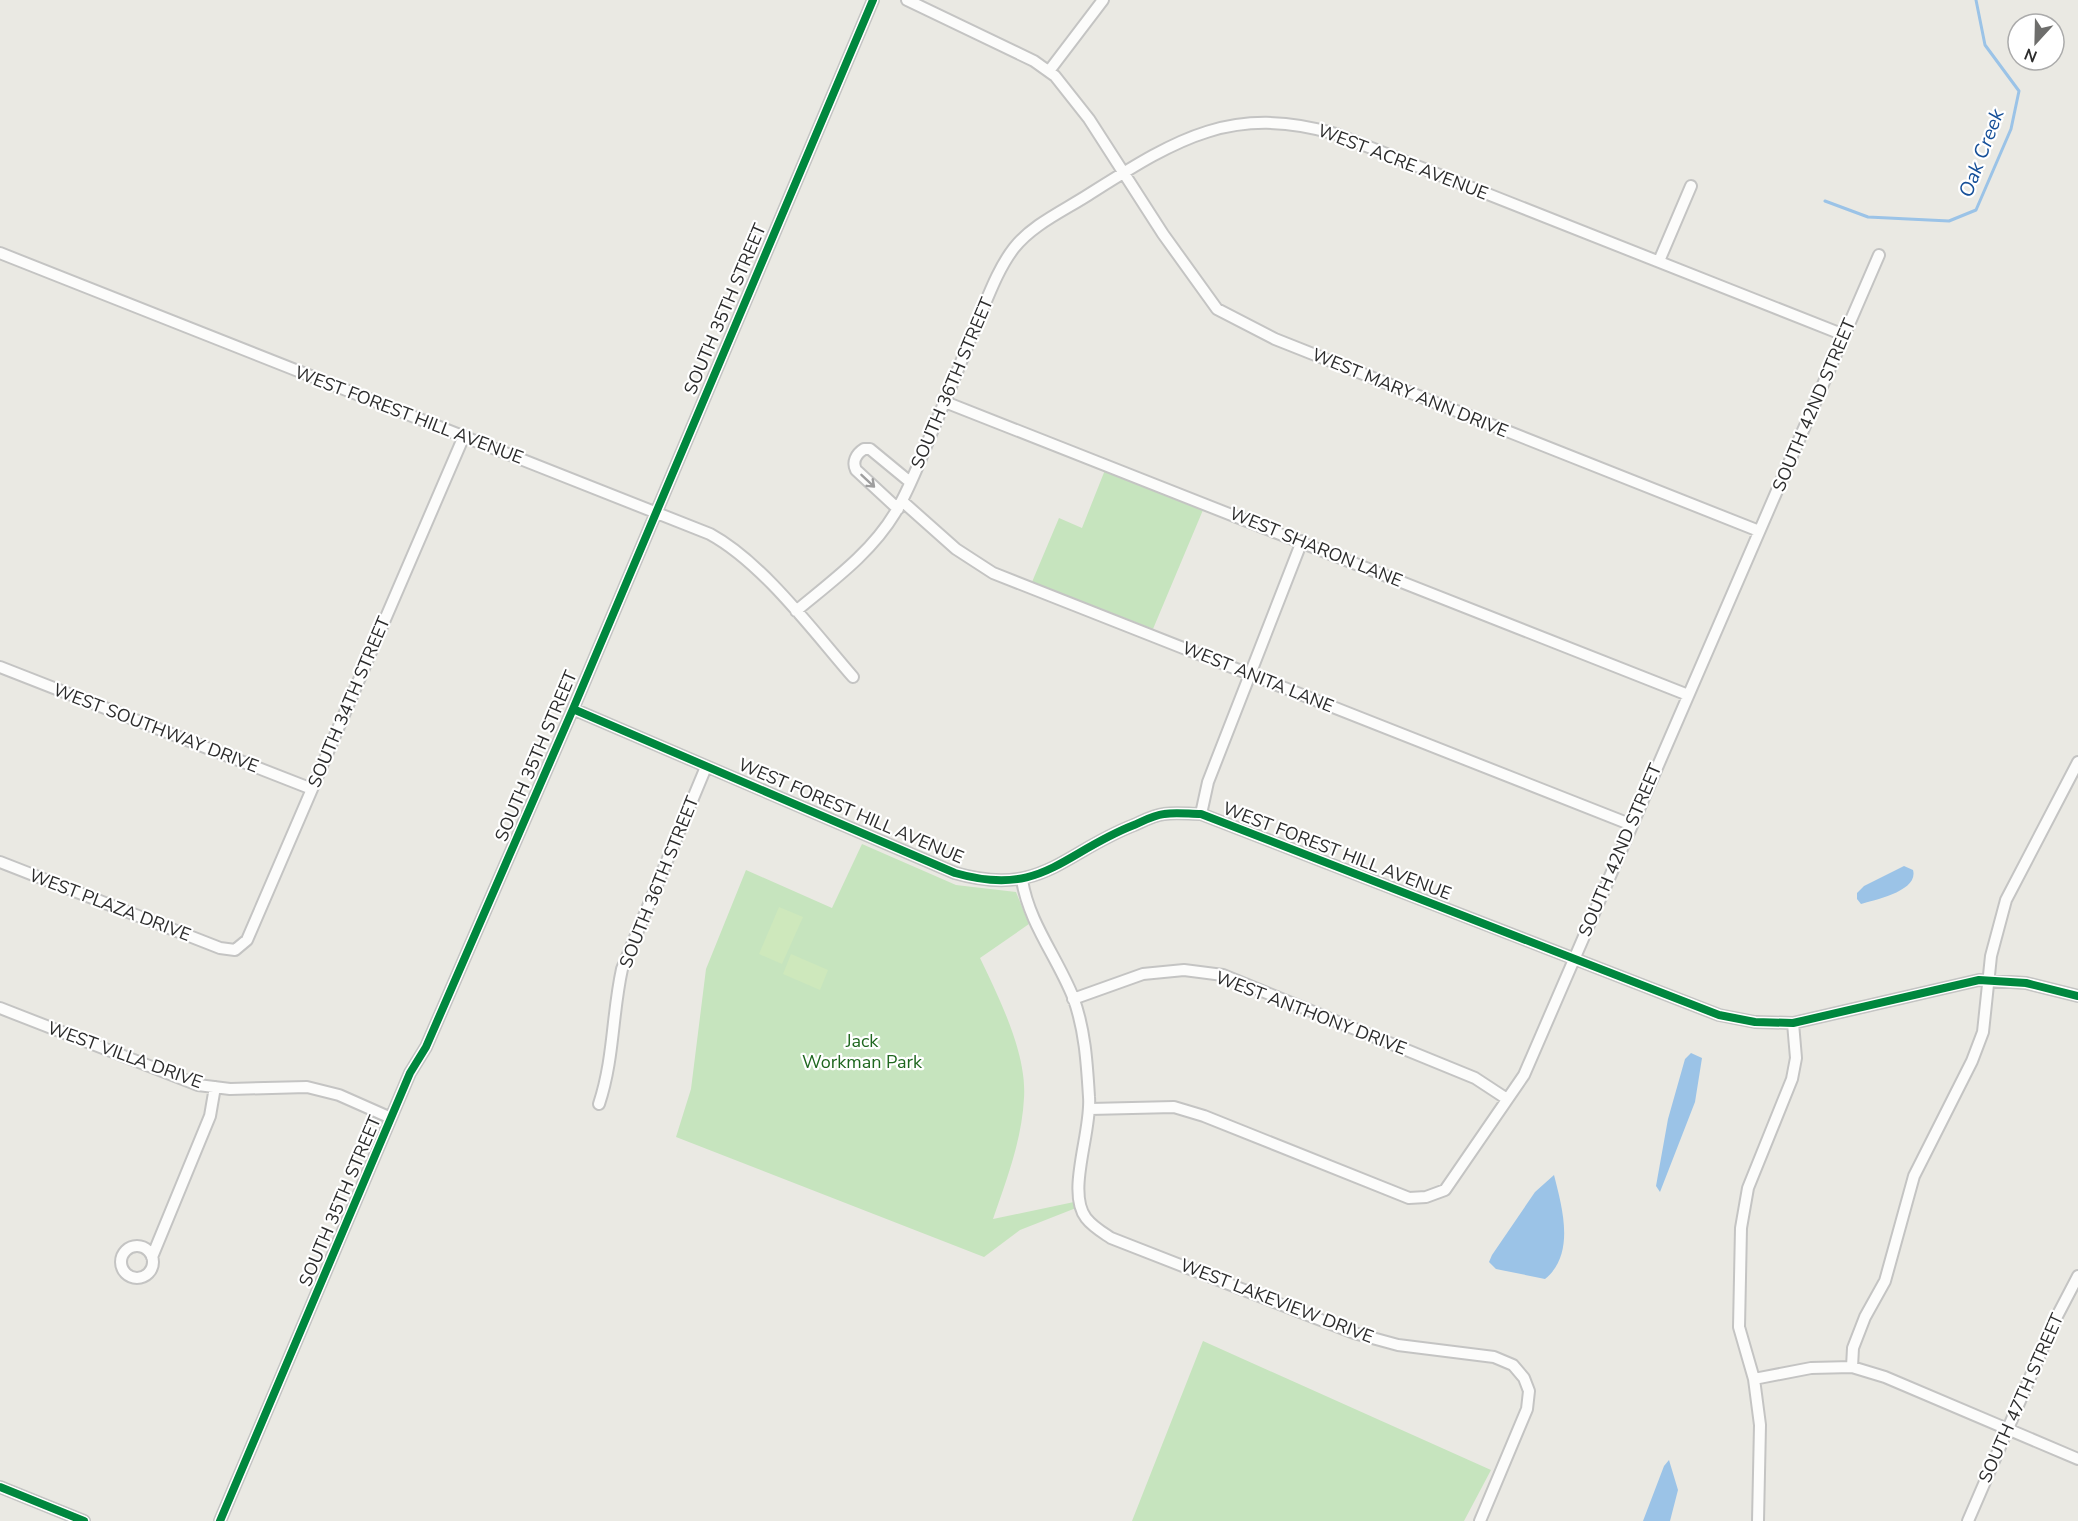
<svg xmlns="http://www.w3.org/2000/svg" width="2078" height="1521" font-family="'Nunito Sans',sans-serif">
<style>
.green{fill:#c6e4be}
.pitch{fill:#cee8bc}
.water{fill:#9bc3e7}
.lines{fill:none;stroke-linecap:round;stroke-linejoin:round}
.stream{stroke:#9bc3e7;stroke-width:3}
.minor-casing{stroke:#c4c4c3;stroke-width:14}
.minor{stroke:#fcfcfb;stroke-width:10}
.cycleway-casing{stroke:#fff;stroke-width:11}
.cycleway{stroke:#00873e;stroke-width:8}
.oneway{stroke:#9e9e9e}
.labels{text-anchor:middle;stroke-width:4.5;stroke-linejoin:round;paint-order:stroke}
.street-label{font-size:18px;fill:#2c2c2c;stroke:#fff}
.park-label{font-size:18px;fill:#1f671f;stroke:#fff}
.water-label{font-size:20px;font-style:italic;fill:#154f98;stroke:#fff}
</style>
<rect width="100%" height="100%" fill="#eae9e3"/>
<path class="green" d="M1105,470L1203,510L1153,629L1032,582L1059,518L1082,528Z
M862,844L956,885L1016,892L1029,924L980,958C999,998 1027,1053 1024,1098C1022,1140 1006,1181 993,1219L1074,1202L1076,1208L1020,1230L984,1257L676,1137L691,1089L706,969L746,870L832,908Z
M1203,1341L1491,1470L1464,1521H1132Z"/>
<path class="pitch" d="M779,907L803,917L782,964L759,954Z
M791,954L828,970L820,990L783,974Z"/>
<path class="water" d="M1904,866L1913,870C1919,891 1875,900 1861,904L1857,899V893L1864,886Z
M1691,1053L1702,1058L1695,1102L1660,1192L1656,1186L1668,1119L1685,1059Z
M1554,1175C1562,1207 1576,1254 1545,1279L1496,1269L1489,1262L1492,1255L1535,1192Z
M1669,1460L1678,1490L1670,1521H1643L1664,1466Z"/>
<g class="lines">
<path class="stream" d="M1825,201L1868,217L1949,221L1976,210L2011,129L2019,91L1985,45L1976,0"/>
<g class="minor-casing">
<path id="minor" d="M907,0L1034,61L1055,76L1089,119L1163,234L1217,309L1275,339L1759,531
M1049,71L1103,0
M0,253L710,534C763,563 813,631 853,677
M1659,261L1691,186
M945,402L1688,695
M902,501L956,549L993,573L1632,825
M898,509L856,470C852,462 856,454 864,449H870L910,482
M796,611C832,581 871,553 895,513C909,490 919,463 929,439C945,401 961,363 976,325C987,300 997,270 1014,248C1032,225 1063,211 1088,195C1174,141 1230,103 1336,134L1844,335
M0,667L312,789
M573,709L955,873C1042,898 1062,853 1134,825C1143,821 1154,815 1164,814C1176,812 1189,814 1201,814L1719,1015L1755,1022L1793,1023L1979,980L2026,983L2078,996
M1201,814L1208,782L1302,541
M0,862L220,948L235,950L247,940L464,436
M1022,880C1029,923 1057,957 1073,997C1085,1029 1087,1064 1089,1097C1092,1131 1066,1192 1086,1218C1093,1227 1102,1232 1111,1238L1354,1333L1398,1345L1494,1357L1513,1365L1524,1378L1529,1391L1527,1409L1480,1521
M1073,999L1143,974L1184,970L1223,975L1475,1078L1507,1099
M0,1008L198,1085L230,1089L307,1087L339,1095L391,1118
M599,1104C614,1059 612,1014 622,969L706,767
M1090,1109L1174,1107L1204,1116L1409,1198L1426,1197L1445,1190L1524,1075L1879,255
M121 1262a16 16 0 1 1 32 0a16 16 0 1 1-32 0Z
M152,1257L210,1116L215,1087
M1852,1367L1853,1348L1865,1317L1885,1281L1914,1176L1972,1061L1983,1032L1991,956L2006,900L2078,762
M1754,1379L1811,1368L1852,1367L1885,1377L2078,1459
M0,1487L84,1521
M220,1521L410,1073L426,1047L573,709L873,0
M1758,1521L1760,1425L1754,1379L1739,1327L1741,1228L1748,1188L1792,1079L1796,1058L1793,1023
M1968,1521L2054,1322L2078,1276"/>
</g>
<use href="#minor" class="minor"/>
<g class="cycleway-casing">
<path id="cycleway" d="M573,709L955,873C1042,898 1062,853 1134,825C1143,821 1154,815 1164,814C1176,812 1189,814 1201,814L1719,1015L1755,1022L1793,1023L1979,980L2026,983L2078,996
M0,1487L84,1521
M220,1521L410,1073L426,1047L573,709L873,0"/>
</g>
<use href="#cycleway" class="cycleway"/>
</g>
<defs><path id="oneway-shaft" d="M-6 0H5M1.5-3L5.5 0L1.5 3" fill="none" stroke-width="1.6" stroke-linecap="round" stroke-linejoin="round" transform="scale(1.5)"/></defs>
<use class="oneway" href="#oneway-shaft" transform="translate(868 481) rotate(43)"/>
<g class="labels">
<g class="street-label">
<text transform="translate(1403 162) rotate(21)" y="6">WEST ACRE AVENUE</text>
<text transform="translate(725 309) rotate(-67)" y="6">SOUTH 35TH STREET</text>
<text transform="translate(952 383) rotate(-67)" y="6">SOUTH 36TH STREET</text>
<text transform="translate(1410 393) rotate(22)" y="6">WEST MARY ANN DRIVE</text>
<text transform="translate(1814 405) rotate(-67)" y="6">SOUTH 42ND STREET</text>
<text transform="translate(409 415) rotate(21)" y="6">WEST FOREST HILL AVENUE</text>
<text transform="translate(1316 547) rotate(22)" y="6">WEST SHARON LANE</text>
<text transform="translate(1258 677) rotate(22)" y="6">WEST ANITA LANE</text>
<text transform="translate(349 702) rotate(-67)" y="6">SOUTH 34TH STREET</text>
<text transform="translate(156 728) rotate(21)" y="6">WEST SOUTHWAY DRIVE</text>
<text transform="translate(536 756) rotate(-67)" y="6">SOUTH 35TH STREET</text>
<text transform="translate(851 811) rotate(23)" y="6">WEST FOREST HILL AVENUE</text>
<text transform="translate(1620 850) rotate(-67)" y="6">SOUTH 42ND STREET</text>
<text transform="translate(1337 851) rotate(21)" y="6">WEST FOREST HILL AVENUE</text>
<text transform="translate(659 882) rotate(-68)" y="6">SOUTH 36TH STREET</text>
<text transform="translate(110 905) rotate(21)" y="6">WEST PLAZA DRIVE</text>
<text transform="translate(1311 1013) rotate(21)" y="6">WEST ANTHONY DRIVE</text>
<text transform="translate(125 1055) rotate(20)" y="6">WEST VILLA DRIVE</text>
<text transform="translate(340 1201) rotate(-67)" y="6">SOUTH 35TH STREET</text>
<text transform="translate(1277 1301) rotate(21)" y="6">WEST LAKEVIEW DRIVE</text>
<text transform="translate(2021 1398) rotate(-66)" y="6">SOUTH 47TH STREET</text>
</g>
<g class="park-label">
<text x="862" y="1047">Jack<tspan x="862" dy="21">Workman Park</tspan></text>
</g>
<g class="water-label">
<text transform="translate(1981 153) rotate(-69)" y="7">Oak Creek</text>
</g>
</g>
<g transform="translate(2036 42) rotate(202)"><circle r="28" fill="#ffffff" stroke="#ababab" stroke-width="1.5"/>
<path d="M0-4.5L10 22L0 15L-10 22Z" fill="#6e6e6c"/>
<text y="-9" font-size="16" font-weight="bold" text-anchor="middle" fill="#2c2c2c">N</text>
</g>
</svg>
